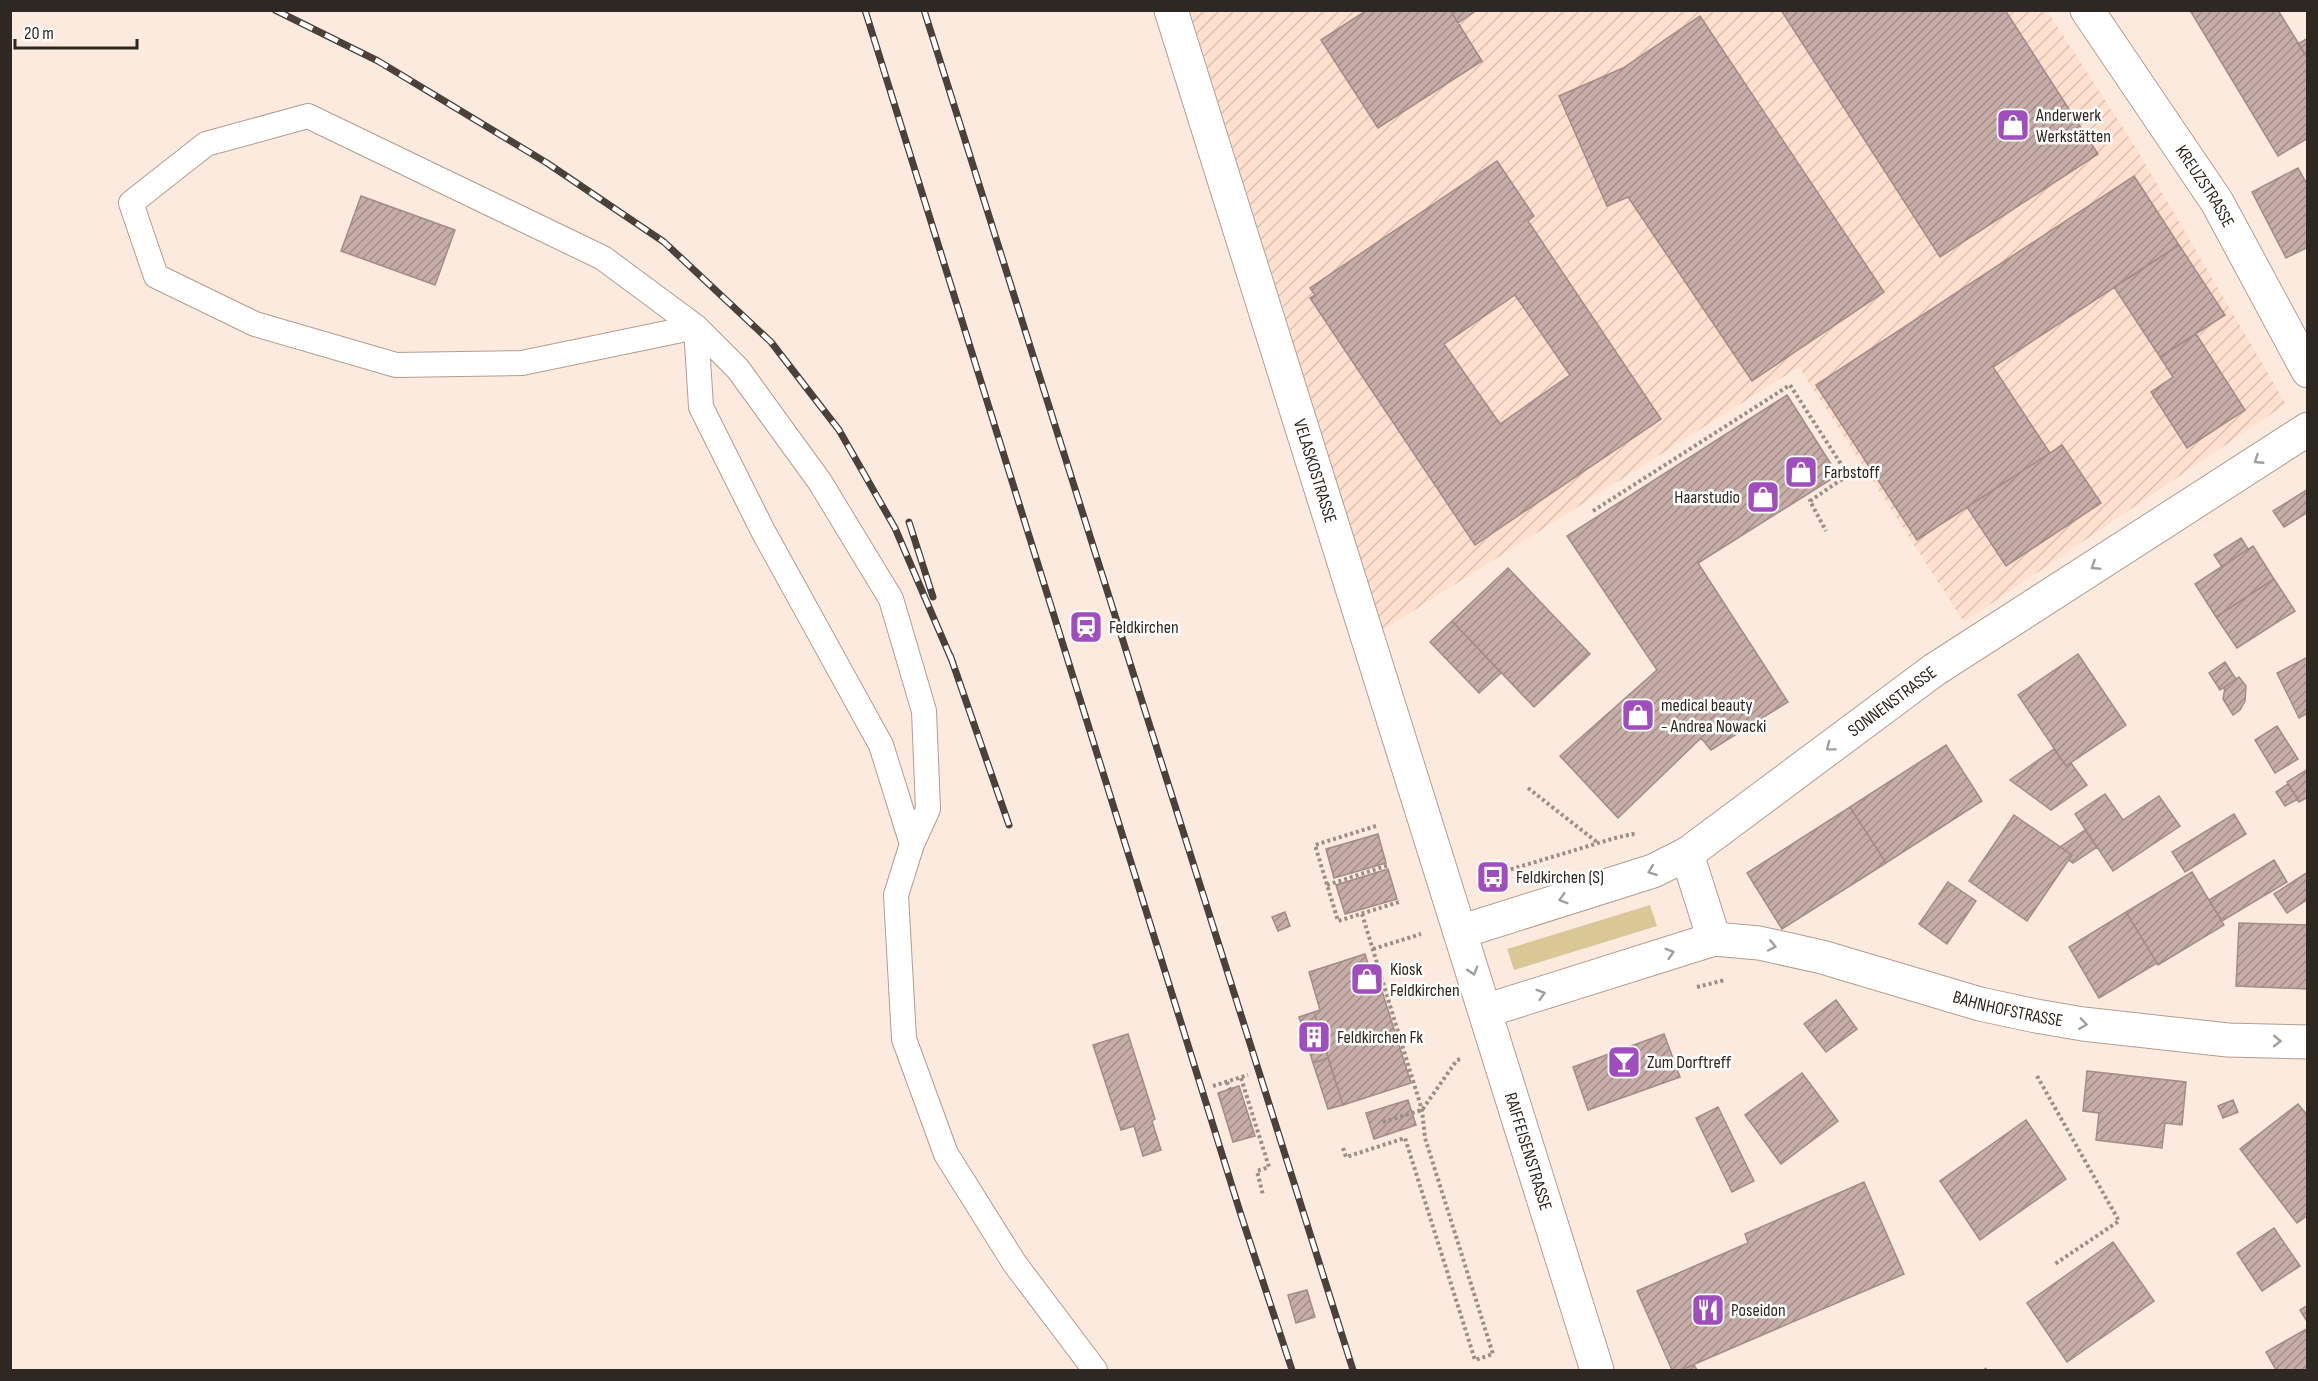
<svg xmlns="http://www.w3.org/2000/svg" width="2318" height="1381" font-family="'Sofia Sans Condensed',sans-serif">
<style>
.industrial{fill:url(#industrial-furrows)}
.green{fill:#d9c896}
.building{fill:url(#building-hatch);stroke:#a48b85;stroke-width:1.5;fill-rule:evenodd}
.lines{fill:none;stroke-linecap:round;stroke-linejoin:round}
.service-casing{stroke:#b29d90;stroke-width:26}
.minor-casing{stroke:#b29d90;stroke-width:35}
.path{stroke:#9b8e86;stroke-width:4;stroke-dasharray:3 3;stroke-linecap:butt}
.service{stroke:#fff;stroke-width:24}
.minor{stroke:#fff;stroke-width:33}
.rail-casing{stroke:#4a413b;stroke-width:7}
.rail{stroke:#fff;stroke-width:4.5;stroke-dasharray:14;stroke-linecap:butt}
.oneway{stroke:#a19e9c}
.labels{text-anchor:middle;stroke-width:5;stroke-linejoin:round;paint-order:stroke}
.poi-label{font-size:18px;fill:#2f2722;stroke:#fff;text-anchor:start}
.street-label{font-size:18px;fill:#2f2722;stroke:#fff}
</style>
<defs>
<pattern id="industrial-furrows" width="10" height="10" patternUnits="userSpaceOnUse" patternTransform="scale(1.5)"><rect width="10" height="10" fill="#ffe0ce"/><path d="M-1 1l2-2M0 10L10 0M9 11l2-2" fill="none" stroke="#dbc0b1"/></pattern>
<pattern id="building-hatch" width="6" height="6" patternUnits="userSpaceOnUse" patternTransform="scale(1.5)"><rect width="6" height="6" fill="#c7ada7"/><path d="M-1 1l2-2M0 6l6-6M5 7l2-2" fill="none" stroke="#a28d88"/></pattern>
</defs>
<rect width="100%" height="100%" fill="#fceadf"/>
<path class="industrial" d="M1190,11H2047L2131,140L2286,404L1964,622L1799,367L1383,630Z"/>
<path class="green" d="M1650,905L1657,926L1514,970L1507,949Z"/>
<path class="building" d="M1367,10H1450L1482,61L1378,128L1321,40Z
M1450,10H1477L1458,23Z
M1781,10H2005L2098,154L1940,257Z
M2194,10H2278L2308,59V138L2278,156L2191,12Z
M1700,16L1884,292L1752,381L1628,197L1607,206L1559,96L1623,68Z
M2308,38V59L2298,44Z
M1497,161L1534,216L1528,221L1661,419L1475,545L1310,298L1315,295L1310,288ZM1515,295L1570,375L1500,424L1444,344Z
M2298,168L2308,186V247L2286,258L2252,192Z
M2134,176L2179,245L1993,367L2050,453L1917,540L1816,385Z
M361,196L455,230L435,285L341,251Z
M2179,245L2225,315L2160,357L2114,287Z
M2196,334L2245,410L2187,448L2151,392L2173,377L2160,357Z
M1787,395L1838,475L1698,563L1788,702L1711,750L1701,738L1618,818L1560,756L1657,670L1567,536Z
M2062,445L2101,503L2006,566L1967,507Z
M2308,489V512L2284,527L2273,511Z
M2241,538L2248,549L2222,567L2214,555Z
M2253,546L2274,579L2216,617L2195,584Z
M1508,568L1590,654L1534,707L1452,621Z
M2274,579L2295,611L2237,648L2216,617Z
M1452,621L1501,673L1479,693L1430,642Z
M2078,654L2126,725L2066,766L2018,695Z
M2308,657V713L2299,718L2277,673Z
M2225,662L2236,679L2220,690L2209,673Z
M2239,677L2246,686L2245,701L2240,710L2233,715L2223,699L2225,687Z
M2277,726L2298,759L2275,773L2255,740Z
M1946,745L1982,801L1886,863L1850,807Z
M2054,749L2066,766L2071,763L2087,785L2051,810L2010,780Z
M2308,769V797L2299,802L2287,782Z
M2288,784L2298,799L2285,806L2276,792Z
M2105,794L2123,820L2159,796L2180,826L2113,871L2075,814Z
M1850,807L1886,863L1782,929L1747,873Z
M2234,814L2246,834L2185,872L2172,852Z
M2014,815L2072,855L2027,921L1969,881Z
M2085,830L2097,847L2073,863L2069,860L2072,855L2060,847Z
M1378,834L1386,863L1334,878L1326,849Z
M2274,860L2287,882L2222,921L2209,900Z
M1388,869L1397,899L1345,914L1336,885Z
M2192,872L2224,925L2158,965L2126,912Z
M2308,872V899L2287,913L2274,894Z
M1948,882L1976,901L1947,944L1919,924Z
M1285,912L1290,926L1278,931L1272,917Z
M2126,912L2157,963L2099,998L2069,947Z
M2239,923L2308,925V989L2236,986Z
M1365,954L1377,992L1382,991L1411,1083L1343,1105L1314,1012L1320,1010L1309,972Z
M1836,1000L1857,1029L1826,1052L1804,1024Z
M1314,1012L1328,1058L1313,1063L1299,1017Z
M1128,1034L1155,1119L1152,1121L1161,1150L1143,1156L1134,1126L1121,1130L1093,1045Z
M1664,1034L1680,1077L1588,1110L1573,1067Z
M1328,1058L1343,1105L1328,1109L1313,1063Z
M2087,1071L2186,1082L2182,1125L2165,1123L2162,1148L2096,1140L2099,1113L2083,1111Z
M1802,1073L1838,1121L1781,1164L1745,1115Z
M1239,1086L1255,1136L1233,1142L1218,1093Z
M1408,1100L1416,1125L1374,1139L1366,1113Z
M2233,1100L2238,1112L2223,1118L2218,1106Z
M2298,1104L2308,1116V1215L2297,1223L2240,1149Z
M1718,1107L1754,1181L1732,1192L1696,1118Z
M2026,1120L2066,1179L1980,1240L1940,1181Z
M1864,1182L1904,1274L1681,1370H1672L1637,1291L1748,1243L1745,1234Z
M2274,1228L2300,1266L2262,1291L2237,1253Z
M2113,1242L2154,1301L2067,1362L2027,1303Z
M1307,1290L1315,1317L1296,1323L1288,1295Z
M2308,1305V1323L2300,1310Z
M2308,1328V1370H2276L2266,1352Z
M1694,1365L1697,1370H1681Z"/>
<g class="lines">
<g class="service-casing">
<path id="service" d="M696,327L522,363L396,365L255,324L156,276L131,203L206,144L308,116L603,258L696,327L738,369L820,482L891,599L924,711L928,809L912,844L896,895L904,1039L946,1154L1015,1264L1095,1370
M696,327L701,407L763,531L881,745L912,844"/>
</g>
<g class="minor-casing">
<g id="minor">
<path id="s1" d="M1171,10L1597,1370"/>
<path id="s2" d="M2087,10L2217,202L2308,371"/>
<path d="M1687,854L1714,939"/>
<path id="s3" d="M1460,932L1653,871L1687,854L1934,670L2308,429"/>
<path id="s4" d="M1485,1011L1714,939L1759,943L1822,957L1980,1004L2036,1016L2083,1024L2228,1040L2308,1042"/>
</g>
</g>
<path class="path" d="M1593,511L1790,385L1848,475L1810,501L1826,531
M1528,788L1598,843
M1376,826L1315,845L1338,921L1399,902
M1482,878L1615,838L1632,834L1636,835
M1327,885L1389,865
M1373,949L1421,934
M1697,987L1725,980
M2037,1076L2119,1221L2055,1264
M1241,1078L1269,1167L1257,1171L1263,1195
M1227,1082L1231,1092
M1213,1086L1248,1075
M1383,1122L1422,1110L1457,1060L1461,1059
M1343,1148L1346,1157L1405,1138L1475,1360L1493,1354L1425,1138L1422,1110L1362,914
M1985,1370L1987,1369"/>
<use href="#service" class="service"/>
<use href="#minor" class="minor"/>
<g class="rail-casing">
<path id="rail" d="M275,10L378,61L547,163L664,242L771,342L839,430L895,528L953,663
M865,10L1241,1215L1292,1370
M924,10L1353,1370
M909,522L933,597
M950,655L1009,825"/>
</g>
<use href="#rail" class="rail"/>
</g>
<defs><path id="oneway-chevron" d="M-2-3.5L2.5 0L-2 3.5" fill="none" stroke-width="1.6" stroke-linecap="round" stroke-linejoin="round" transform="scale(1.5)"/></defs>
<g class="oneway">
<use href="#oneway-chevron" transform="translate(2258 460) rotate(147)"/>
<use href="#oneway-chevron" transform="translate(2095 566) rotate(147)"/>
<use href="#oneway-chevron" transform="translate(1830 747) rotate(143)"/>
<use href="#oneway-chevron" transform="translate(1652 871) rotate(159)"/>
<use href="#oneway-chevron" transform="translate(1563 899) rotate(163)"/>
<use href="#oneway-chevron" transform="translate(1772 946) rotate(12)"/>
<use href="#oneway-chevron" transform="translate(1670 953) rotate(-17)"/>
<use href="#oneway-chevron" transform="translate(1473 971) rotate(73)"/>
<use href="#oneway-chevron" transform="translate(1541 994) rotate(-17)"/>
<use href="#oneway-chevron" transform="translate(2083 1024) rotate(8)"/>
<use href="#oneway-chevron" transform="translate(2277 1041) rotate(1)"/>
</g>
<defs>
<g id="shop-square" transform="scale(1.725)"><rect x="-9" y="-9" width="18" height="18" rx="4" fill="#a04ebd" stroke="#fff"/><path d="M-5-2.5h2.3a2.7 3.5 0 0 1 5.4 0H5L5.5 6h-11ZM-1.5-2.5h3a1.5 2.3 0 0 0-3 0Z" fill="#fff"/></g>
<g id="station-square" transform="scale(1.725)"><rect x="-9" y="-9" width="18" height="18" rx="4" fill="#a04ebd" stroke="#fff"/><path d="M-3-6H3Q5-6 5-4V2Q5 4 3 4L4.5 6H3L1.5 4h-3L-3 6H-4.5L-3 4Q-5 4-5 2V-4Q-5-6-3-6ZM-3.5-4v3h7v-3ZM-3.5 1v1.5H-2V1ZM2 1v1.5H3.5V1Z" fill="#fff"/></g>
<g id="bus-square" transform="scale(1.725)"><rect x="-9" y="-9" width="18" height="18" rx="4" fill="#a04ebd" stroke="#fff"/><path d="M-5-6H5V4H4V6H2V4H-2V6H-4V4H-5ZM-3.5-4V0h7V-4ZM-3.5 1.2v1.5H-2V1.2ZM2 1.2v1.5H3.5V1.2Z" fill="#fff"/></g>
<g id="building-square" transform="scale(1.725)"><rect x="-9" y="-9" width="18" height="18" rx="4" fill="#a04ebd" stroke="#fff"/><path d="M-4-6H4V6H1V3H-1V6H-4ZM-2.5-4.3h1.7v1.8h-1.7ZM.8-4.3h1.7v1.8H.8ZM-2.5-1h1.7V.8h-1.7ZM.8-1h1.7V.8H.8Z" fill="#fff"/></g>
<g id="bar-square" transform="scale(1.725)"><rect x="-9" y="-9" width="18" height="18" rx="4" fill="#a04ebd" stroke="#fff"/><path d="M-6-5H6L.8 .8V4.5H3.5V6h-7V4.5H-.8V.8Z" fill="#fff"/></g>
<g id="restaurant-square" transform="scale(1.725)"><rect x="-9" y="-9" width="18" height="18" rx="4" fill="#a04ebd" stroke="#fff"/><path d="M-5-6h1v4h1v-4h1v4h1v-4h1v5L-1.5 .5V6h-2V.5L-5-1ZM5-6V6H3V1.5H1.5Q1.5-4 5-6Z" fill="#fff"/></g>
</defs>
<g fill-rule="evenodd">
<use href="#shop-square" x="2013" y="125"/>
<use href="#shop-square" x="1801" y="472"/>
<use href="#shop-square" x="1763" y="497"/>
<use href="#station-square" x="1086" y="627"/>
<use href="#shop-square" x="1638" y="715"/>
<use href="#bus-square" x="1493" y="877"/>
<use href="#shop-square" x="1367" y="979"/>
<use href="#building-square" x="1314" y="1037"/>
<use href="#bar-square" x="1624" y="1062"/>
<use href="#restaurant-square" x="1708" y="1310"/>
</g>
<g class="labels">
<g class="poi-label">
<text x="2036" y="121">Anderwerk<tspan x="2036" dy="21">Werkstätten</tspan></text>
<text x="1824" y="478">Farbstoff</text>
<text x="1740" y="503" text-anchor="end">Haarstudio</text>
<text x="1109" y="633">Feldkirchen</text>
<text x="1661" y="711">medical beauty<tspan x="1661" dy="21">- Andrea Nowacki</tspan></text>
<text x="1516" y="883">Feldkirchen (S)</text>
<text x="1390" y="975">Kiosk<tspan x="1390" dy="21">Feldkirchen</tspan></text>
<text x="1337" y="1043">Feldkirchen Fk</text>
<text x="1647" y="1068">Zum Dorftreff</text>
<text x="1731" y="1316">Poseidon</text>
</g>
<g class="street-label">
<text dy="6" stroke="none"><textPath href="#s2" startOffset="212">KREUZSTRASSE</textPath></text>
<text dy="6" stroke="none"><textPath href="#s1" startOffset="483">VELASKOSTRASSE</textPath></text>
<text dy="6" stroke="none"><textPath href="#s3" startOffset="496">SONNENSTRASSE</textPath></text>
<text dy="6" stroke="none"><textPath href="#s4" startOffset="543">BAHNHOFSTRASSE</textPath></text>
<text dy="6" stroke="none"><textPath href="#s1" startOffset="1196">RAIFFEISENSTRASSE</textPath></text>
</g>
</g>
<rect width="2318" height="1381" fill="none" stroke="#2f2722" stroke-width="24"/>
<path d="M15 39v9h122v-9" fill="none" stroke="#2f2722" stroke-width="3"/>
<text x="24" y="39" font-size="18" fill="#2f2722" stroke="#ffffff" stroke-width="4.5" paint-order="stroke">20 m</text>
</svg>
